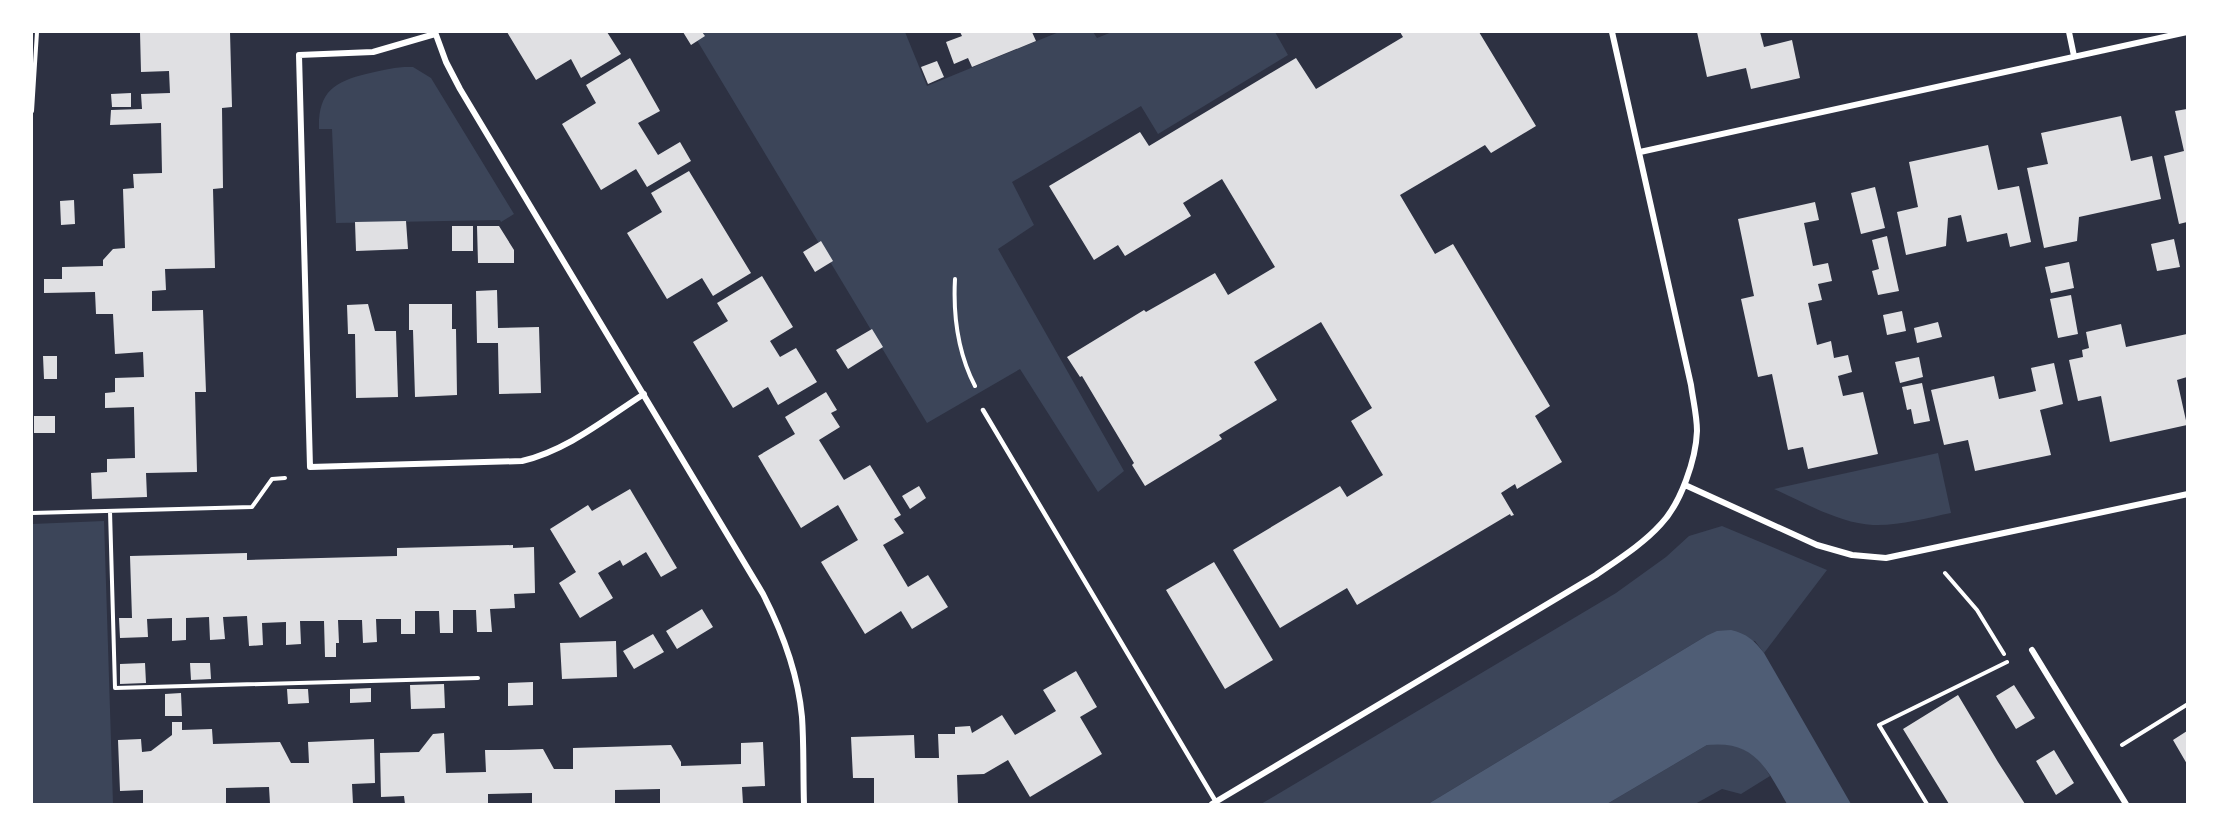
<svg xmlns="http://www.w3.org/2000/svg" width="2219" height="836" font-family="'Noto Sans',sans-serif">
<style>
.green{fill:#3c4559}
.water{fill:#4f5d75}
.building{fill:#e0e0e3}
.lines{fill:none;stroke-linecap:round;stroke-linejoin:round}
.path{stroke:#fff;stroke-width:4}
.service{stroke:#fff;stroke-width:4.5}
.minor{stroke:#fff;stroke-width:6}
</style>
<rect width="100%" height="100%" fill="#2d3142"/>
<path class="green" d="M692,32H905L927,86L1059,32H1093L1097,38L1112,32H1275L1288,55L1158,134L1141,106L1012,182L1034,225L998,249L1124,471L1098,492L1020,369L927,423Z
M404,67H413L431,78L514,214L501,222L500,220L336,223L332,129H319C318,93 333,82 366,74C379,71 391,68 404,67Z
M1938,453L1951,513C1926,518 1899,526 1873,525C1839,523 1805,503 1774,489Z
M104,521L113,804H32V524Z
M1722,526L1827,570L1764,653L1755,641L1706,636L1428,804H1261L1616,593L1666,557L1689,536Z
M1721,743C1747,747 1757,754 1770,776L1741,794L1722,789L1695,804H1607L1707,745Z"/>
<path class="water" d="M1731,630C1747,634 1754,640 1764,653L1851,804H1787C1766,768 1755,740 1707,745L1607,804H1428L1706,636L1717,631Z"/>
<path class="building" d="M140,32H230L232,107L222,108L223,188L213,189L215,268L165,269L166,290L152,291V311L203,310L206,392H195L197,472L146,473L147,497L92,499L91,473L107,472V459L135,458L134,407L105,408V393L115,392V378L144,377L143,352L115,354L113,314H96L95,292L44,293V279H62V267L103,266V260L113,249L125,248L123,189L134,188L133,174L162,173L161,123L110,125L111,110L142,109L141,94L170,93L169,71L141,72Z
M507,32H607L621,54L581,78L571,59L536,80Z
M683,32H702L705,36L691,45Z
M960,32H1032L1036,41L972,67L968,58L954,64L946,42L962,36Z
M1400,32H1479L1536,126L1491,153L1485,145L1400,195L1435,254L1453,244L1550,406L1535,416L1562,462L1517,489L1515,484L1501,493L1514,515L1511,516L1510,514L1357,605L1347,588L1280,628L1233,550L1340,486L1347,497L1383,475L1351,421L1372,408L1321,322L1254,362L1277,400L1219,435L1222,439L1145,486L1132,465L1134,463L1082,376L1080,377L1067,357L1144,310L1146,312L1215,273L1228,295L1275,267L1222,179L1183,203L1191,216L1125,256L1118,245L1094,260L1049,186L1140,132L1149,146L1296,58L1316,89L1403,37Z
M1697,32H1760L1764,47L1792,40L1800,78L1751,89L1746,68L1707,77Z
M630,58L660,111L638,123L658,155L680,142L691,161L647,187L636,169L601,190L562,124L596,103L586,85Z
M937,61L944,77L928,84L921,67Z
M131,93V107H112L111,94Z
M2187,109V222L2179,224L2164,156L2184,151L2175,111Z
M2121,116L2131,161L2152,156L2161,199L2079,217L2077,241L2044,248L2027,168L2048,164L2041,133Z
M1988,145L1998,190L2019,186L2031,242L2010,247L2007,233L1967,242L1961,215L1948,218L1946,246L1906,255L1897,212L1918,207L1909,162Z
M689,171L751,273L713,296L702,278L667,299L627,233L662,212L651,193Z
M1875,187L1885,228L1861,234L1851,193Z
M74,200L75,224L61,225L60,201Z
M1815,202L1819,220L1804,223L1813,266L1828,263L1832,281L1818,284L1822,300L1808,303L1817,345L1831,341L1834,358L1848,355L1852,372L1838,376L1843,396L1863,392L1878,454L1808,469L1803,447L1788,450L1772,374L1758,377L1741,299L1754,296L1738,219Z
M406,221L408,249L356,251L355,222Z
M452,226H473V251H452Z
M477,226H499L514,250V263H478Z
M1887,236L1899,291L1878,295L1872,271L1879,269L1872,240Z
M2174,239L2180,267L2157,271L2151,244Z
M821,241L833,261L815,272L803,252Z
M2069,262L2074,288L2051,293L2045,267Z
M762,276L793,327L770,341L780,357L796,348L817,382L778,405L768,387L733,408L693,342L728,321L717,303Z
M497,290L498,328L539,327L541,393L499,394L498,343H477L476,291Z
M2071,295L2078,334L2058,338L2050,299Z
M368,304L375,331H396L398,397L356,398L355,334H348L347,305Z
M409,304H452V329H456L457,395L415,397L413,330H409Z
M1902,311L1906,331L1887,335L1883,315Z
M1938,322L1942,337L1917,343L1914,328Z
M2121,324L2126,347L2187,334V377L2177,380L2187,425L2110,442L2101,396L2078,401L2069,360L2083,357L2082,350L2089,348L2086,332Z
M872,329L883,347L848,369L836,350Z
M43,356H57V379H44Z
M1919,357L1923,377L1900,383L1895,362Z
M2054,363L2063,404L2040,410L2051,455L1975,471L1968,440L1944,445L1931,390L1994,376L1999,399L2036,391L2031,368Z
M1922,383L1930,421L1914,424L1911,409L1907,410L1902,387Z
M826,392L837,410L831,413L840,427L819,440L844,480L870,465L901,515L894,519L904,533L883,545L908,587L928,575L948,607L912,629L901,611L865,634L821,562L858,540L838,505L801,528L758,456L795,434L785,417Z
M34,416H55V433H34Z
M919,486L926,498L910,509L902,496Z
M630,489L677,568L661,577L646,552L623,566L620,560L598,573L613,598L580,618L559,583L576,572L550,529L588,505L592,511Z
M513,545V548L534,547L535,593L514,594L515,608L490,609L492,632H477L476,610H453V633H440L439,611H415V634H401V619H376L377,642L363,643L362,620H338L339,643H336V657H325L324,621H300L301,644L286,645V622L262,623L263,645L249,646L247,616L223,617L225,639L210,640L209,617L186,618V640L172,641V618L147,619L148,637L120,638L119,618H132L130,556L247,553V560L397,556V548Z
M1214,562L1273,660L1225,689L1166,590Z
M702,609L713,627L677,649L666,631Z
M653,634L664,652L634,669L623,651Z
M616,641L617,677L562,679L560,643Z
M145,663L146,683L120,684V664Z
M190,663H210L211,679L191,680Z
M1076,671L1097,707L1080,717L1102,754L1030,797L1008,760L984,774L957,775L958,804H874V778H853L851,737L914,735L915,758H939L938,734H955V727L970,726L972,733L1002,715L1015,735L1056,711L1043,690Z
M533,682V705L508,706V683Z
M444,684L445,708L411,709L410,685Z
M2014,685L2035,718L2016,729L1996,696Z
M371,688V702L350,703V689Z
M287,689H308L309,703L288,704Z
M181,693L182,716H165V694Z
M1958,695L1998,762L2025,804H1949L1903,729Z
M172,722H182V730L212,729L213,744L280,742L291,763H309L308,742L374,739L375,783L352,784L353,804H270L269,787L226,788V804H143V790L120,791L118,740L141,739L142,752L151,751L172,735Z
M2187,731V764L2173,740Z
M444,733L446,773L486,772L485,750H509L543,749L554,769H573V748L671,745L681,762V766L741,764V743L763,742L765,786L742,787L743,804H660V789L615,790V804H532V793L488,794V804H405L404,796L381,797L380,753L419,752L433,734Z
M2054,750L2074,783L2056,795L2036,761Z"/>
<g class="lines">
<path class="path" d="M32,111L37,32
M955,279C953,316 958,353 975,386
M110,511L115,688L478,678
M32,513L252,507L272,479L285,478
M1945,573L1977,610L2004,654
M2122,745L2188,704
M1927,804L1879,725L2007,662"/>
<path class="service" d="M983,410L1216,802"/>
<path class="minor" d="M435,32L446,62L460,89L763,594C783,633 798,673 802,717C804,746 803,775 804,804
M2069,32L2074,56
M435,34L373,52L299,55L310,467L522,461C568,450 605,419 644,394
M1640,152L2187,32
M1685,485L1817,545L1852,555L1886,558L2188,494
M2032,650L2126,804
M1212,804L1596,575C1619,559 1643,544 1661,524C1681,503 1696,459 1697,431C1697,416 1693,400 1691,385L1612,32"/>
</g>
<rect width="2219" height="836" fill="none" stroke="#ffffff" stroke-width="66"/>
</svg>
